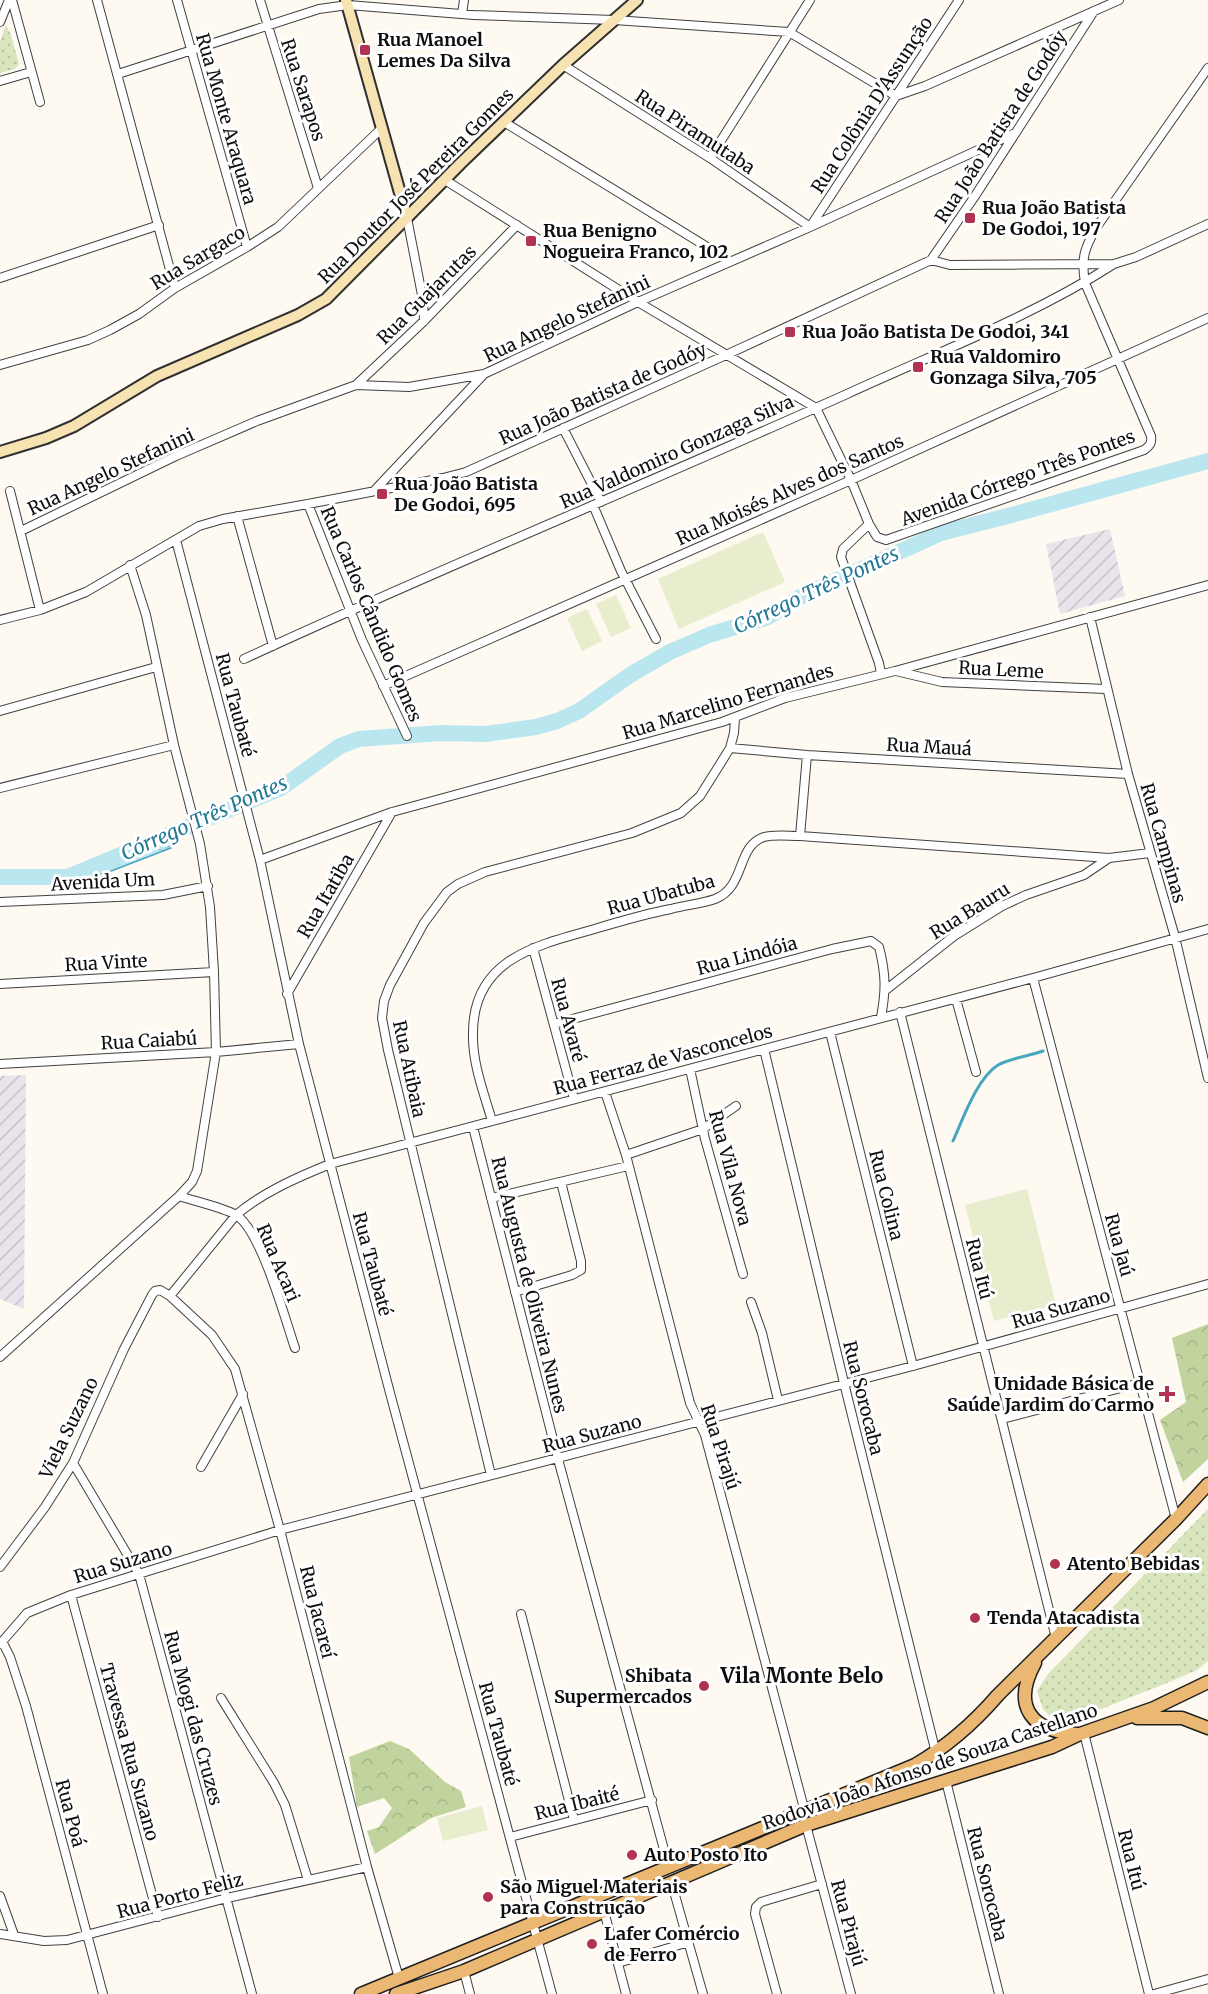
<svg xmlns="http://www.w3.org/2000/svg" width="1208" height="1994" font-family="Merriweather,serif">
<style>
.industrial{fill:url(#industrial-furrows)}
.grass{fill:url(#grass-dots)}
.forest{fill:url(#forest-crowns)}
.pitch{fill:#e8edce}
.water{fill:url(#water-waves);stroke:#48a7c0;stroke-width:1.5}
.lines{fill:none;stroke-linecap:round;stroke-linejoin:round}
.stream{stroke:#48a7c0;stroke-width:3}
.river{stroke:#bae6f0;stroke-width:16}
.street-casing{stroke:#414141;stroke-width:10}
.secondary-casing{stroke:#303030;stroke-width:14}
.primary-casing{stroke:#1f1f1f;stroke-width:15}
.street{stroke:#fff;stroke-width:8}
.secondary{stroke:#f7e3b2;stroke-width:10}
.primary{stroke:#ebb873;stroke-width:12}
.poi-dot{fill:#b13351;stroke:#fff;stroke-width:2}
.labels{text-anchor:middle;stroke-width:6;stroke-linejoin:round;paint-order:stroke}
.poi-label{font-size:18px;font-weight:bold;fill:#0e0e0e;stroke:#fff;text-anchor:start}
.street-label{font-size:18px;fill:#0e0e0e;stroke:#fff}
.water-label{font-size:20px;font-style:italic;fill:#237894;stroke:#fff}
.quarter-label{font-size:21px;font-weight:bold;fill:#0e0e0e;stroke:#fff}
</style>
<defs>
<pattern id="industrial-furrows" width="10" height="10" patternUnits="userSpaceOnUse" patternTransform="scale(1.5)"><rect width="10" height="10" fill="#e9e3ec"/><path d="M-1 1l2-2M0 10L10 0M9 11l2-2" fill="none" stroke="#c7c2c9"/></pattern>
<pattern id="grass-dots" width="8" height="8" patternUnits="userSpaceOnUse" patternTransform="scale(1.5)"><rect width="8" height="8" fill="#d9e5bd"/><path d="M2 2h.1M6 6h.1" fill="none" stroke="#b9c3a1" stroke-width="1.8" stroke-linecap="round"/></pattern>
<pattern id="forest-crowns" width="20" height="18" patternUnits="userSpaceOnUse" patternTransform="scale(1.5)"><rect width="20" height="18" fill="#c1d49e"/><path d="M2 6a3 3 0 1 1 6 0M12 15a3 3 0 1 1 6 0" fill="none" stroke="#a5b587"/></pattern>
<pattern id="water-waves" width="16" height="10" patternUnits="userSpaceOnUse" patternTransform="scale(1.5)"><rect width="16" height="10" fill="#bae6f0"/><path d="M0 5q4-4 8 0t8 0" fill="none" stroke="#9fc4cd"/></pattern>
</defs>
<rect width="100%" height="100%" fill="#fef9f1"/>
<path class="industrial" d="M1110,529L1125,596L1060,614L1046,544Z
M26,1075L24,1309L0,1299V1076Z"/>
<path class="grass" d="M6,25L11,35L19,64L15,69L0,73V41Z
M1208,1509V1661L1197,1670L1162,1685L1073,1720L1052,1718L1043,1709L1037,1691L1048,1674Z"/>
<path class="forest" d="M1208,1324V1459L1183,1482L1160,1420L1186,1402L1172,1338Z
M390,1741L409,1749L445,1782L461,1791L466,1807L431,1818L375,1854L367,1831L379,1827L392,1808L384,1798L357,1807L349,1757Z"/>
<path class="pitch" d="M763,532L785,582L679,629L658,579Z
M616,595L631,628L611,637L596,604Z
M587,609L602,641L582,651L567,618Z
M1027,1189L1056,1305L994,1321L965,1205Z
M482,1806L488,1830L443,1841L437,1818Z"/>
<path class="water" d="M171,837V848L106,873L52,883H10L11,879L57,880L106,868Z"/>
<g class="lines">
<path class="stream" d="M953,1141C963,1119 977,1078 998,1065C1011,1058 1029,1056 1043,1051"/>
<path class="river" d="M0,877H68L281,788L340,746L359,739L441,733L485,734L536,727L557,721L579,711L630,675L670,652L709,635L768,617L802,596L941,533L1008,516L1208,461"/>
<g class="street-casing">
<path id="street" d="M12,0L40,102
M97,0L175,288
M177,0L247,247
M260,0L318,188
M462,14L464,0
M0,22L9,0
M563,65L710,158L810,227L959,0
M118,74L319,9L348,5L474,15L614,20L789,32L896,96
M0,81L31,72
M896,96L925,86L1119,0
M504,122L730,261
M710,158L810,0
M445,180L638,302L816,408L851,480L869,524L877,537L886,540L1144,450C1150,446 1152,443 1151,436L1085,283C1081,259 1084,249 1096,228L1208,68
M407,218L423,300L424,321
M931,260L950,265L1114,264L1136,257L1208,224
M0,278L159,225
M0,365L88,340L110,330L139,314L175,288L247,247L278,227L382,128
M356,385L424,321L517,225
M563,428L601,502
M10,491L40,610
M374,491L484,374
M308,504L362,640L407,736
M593,505L621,571L656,639
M237,516L273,646
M869,524L843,549L841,557L879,663L881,674
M21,531L176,456L257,421L356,385L409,387L484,374L638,302L810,227L1013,134
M176,540L260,860L299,1044L390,1393L552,1994
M1090,617L1128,774L1175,937L1208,1078
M0,620L40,610L86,592L199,526L223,519L308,504L443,478L466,472L726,355L931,260L975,196L1094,11
M244,659C443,567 647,484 847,394C936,353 1031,317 1114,264
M896,671L942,682L1106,689
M383,686L851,480L1208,318
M0,711L156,667
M730,748L807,755L1128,774
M0,788L174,745
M800,836L807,755
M260,860L392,812L722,722L785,698L895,671L1208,585
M0,902L163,895L208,886
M533,948L574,1099
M1033,978L1176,1519
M0,984L214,972
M887,989L954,936L1002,906L1026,895L1084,875L1109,858
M287,994L392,812
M956,999L976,1072
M900,1012L1056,1638
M554,1024L832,949L871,941L879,947C886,974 886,991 881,1017
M830,1032L913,1366
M764,1049L844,1383L936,1753
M0,1064L216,1052L299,1044
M690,1069L705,1139L743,1274
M605,1092L626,1155L690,1403L705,1435L805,1812
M492,1121C484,1093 472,1063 473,1033C473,961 533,946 591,930C618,922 644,914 671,909C685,905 701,904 715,899C746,887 736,846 764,837C775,834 788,836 800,836L1109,858L1150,853
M473,1127L558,1459L669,1868
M626,1155L703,1129L736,1106
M179,1196C194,1201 225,1208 236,1215C261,1230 285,1319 295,1348
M491,1198L628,1166
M515,1292L572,1275L581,1270V1261L561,1182
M170,1296L236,1215C263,1192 298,1177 330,1164L1033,978L1208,929
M751,1302L762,1333L778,1400
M0,1357L179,1196L192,1182L197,1171L216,1052L214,972L210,907L200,844L174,745L146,615L130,565
M1002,1419L1140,1383
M73,1463L139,1574L252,1994
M201,1467L243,1394
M491,1475L388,1050L382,1018L384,1001L390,985L424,923L447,892L458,884L485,872L632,833L681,813L700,796L722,761L730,748L734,733L735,718
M0,1567L45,1507L73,1463L124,1349L152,1295L155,1291L160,1290L170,1296L212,1335L235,1369L280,1530L367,1867L399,1978
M71,1595L158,1917
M521,1614L574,1820
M2,1641L10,1657L26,1706L103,1994
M0,1644L27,1613L71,1595L280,1530L913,1366L1208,1284
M221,1698L274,1783L285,1805L308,1880
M1084,1733L1149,1994
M946,1781L999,1994
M806,1825L851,1994
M510,1837L652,1800
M671,1881L703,1994
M0,1896L14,1935
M604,1911L626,1994
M0,1934L44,1941L67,1940L227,1898L367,1867
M618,1963L689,1942
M464,1971L470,1994
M777,1994L755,1914L756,1907L761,1902L822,1884
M1154,1994L1208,1979"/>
</g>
<g class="secondary-casing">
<path id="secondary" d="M346,0L407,218
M0,452L46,438L74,426L157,376L298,315L326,299L461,163L563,65L637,0"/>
</g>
<g class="primary-casing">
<path id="primary" d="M1035,1663C1011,1707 1032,1732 1078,1734
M1137,1718H1182L1208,1728
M361,1994L915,1765C948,1746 973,1724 998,1695L1176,1519L1208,1484
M396,1994L464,1971L806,1825L1052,1747L1080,1734L1154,1708L1208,1682"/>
</g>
<use href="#street" class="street"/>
<use href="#secondary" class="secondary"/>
<use href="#primary" class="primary"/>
</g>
<g class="poi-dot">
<rect x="359" y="44" width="12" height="12" rx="3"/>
<rect x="964" y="212" width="12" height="12" rx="3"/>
<rect x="525" y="235" width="12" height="12" rx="3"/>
<rect x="784" y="326" width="12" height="12" rx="3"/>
<rect x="912" y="361" width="12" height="12" rx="3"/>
<rect x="376" y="488" width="12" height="12" rx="3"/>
<path d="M1164 1385h6v6h6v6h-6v6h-6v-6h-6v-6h6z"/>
<circle cx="1055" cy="1564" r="6"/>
<circle cx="975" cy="1618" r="6"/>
<circle cx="704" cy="1686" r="6"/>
<circle cx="632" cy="1855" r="6"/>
<circle cx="488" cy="1897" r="6"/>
<circle cx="592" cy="1944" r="6"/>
</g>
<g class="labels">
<g class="poi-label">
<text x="377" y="46">Rua Manoel<tspan x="377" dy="21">Lemes Da Silva</tspan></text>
<text x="982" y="214">Rua João Batista<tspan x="982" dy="21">De Godoi, 197</tspan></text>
<text x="543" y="237">Rua Benigno<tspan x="543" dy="21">Nogueira Franco, 102</tspan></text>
<text x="802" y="338">Rua João Batista De Godoi, 341</text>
<text x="930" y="363">Rua Valdomiro<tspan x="930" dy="21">Gonzaga Silva, 705</tspan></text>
<text x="394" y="490">Rua João Batista<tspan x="394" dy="21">De Godoi, 695</tspan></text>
<text x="1154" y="1390" text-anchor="end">Unidade Básica de<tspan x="1154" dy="21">Saúde Jardim do Carmo</tspan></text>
<text x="1067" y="1570">Atento Bebidas</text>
<text x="987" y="1624">Tenda Atacadista</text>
<text x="692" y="1682" text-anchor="end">Shibata<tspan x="692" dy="21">Supermercados</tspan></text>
<text x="644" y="1861">Auto Posto Ito</text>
<text x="500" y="1893">São Miguel Materiais<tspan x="500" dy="21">para Construção</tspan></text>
<text x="604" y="1940">Lafer Comércio<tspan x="604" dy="21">de Ferro</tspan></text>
</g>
<g class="street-label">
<text transform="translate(303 90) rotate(72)" y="6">Rua Sarapos</text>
<text transform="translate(872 105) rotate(-57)" y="6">Rua Colônia D'Assunção</text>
<text transform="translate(226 119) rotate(74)" y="6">Rua Monte Araquara</text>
<text transform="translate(1001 127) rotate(-57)" y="6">Rua João Batista de Godóy</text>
<text transform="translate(695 132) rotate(33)" y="6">Rua Piramutaba</text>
<text transform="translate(416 186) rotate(-45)" y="6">Rua Doutor José Pereira Gomes</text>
<text transform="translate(198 258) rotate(-31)" y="6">Rua Sargaco</text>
<text transform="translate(427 295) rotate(-45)" y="6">Rua Guajarutas</text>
<text transform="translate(567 319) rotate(-25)" y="6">Rua Angelo Stefanini</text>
<text transform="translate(603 394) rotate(-24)" y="6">Rua João Batista de Godóy</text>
<text transform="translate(677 452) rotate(-24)" y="6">Rua Valdomiro Gonzaga Silva</text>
<text transform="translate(111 472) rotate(-25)" y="6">Rua Angelo Stefanini</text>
<text transform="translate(1018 478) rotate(-20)" y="6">Avenida Córrego Três Pontes</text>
<text transform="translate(790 490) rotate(-24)" y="6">Rua Moisés Alves dos Santos</text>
<text transform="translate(371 614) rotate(67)" y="6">Rua Carlos Cândido Gomes</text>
<text transform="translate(1001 670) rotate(3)" y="6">Rua Leme</text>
<text transform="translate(728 702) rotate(-17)" y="6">Rua Marcelino Fernandes</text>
<text transform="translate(235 705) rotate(75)" y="6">Rua Taubaté</text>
<text transform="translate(929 747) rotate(3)" y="6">Rua Mauá</text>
<text transform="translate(1163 843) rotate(74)" y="6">Rua Campinas</text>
<text transform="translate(103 882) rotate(-3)" y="6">Avenida Um</text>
<text transform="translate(661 895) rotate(-15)" y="6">Rua Ubatuba</text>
<text transform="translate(326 896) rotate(-60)" y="6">Rua Itatiba</text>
<text transform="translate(970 911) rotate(-32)" y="6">Rua Bauru</text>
<text transform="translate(747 956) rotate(-15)" y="6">Rua Lindóia</text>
<text transform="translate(106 963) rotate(-3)" y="6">Rua Vinte</text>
<text transform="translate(568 1020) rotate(75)" y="6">Rua Avaré</text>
<text transform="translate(149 1041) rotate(-3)" y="6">Rua Caiabú</text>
<text transform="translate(663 1060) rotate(-15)" y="6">Rua Ferraz de Vasconcelos</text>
<text transform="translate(409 1069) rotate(78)" y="6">Rua Atibaia</text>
<text transform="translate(730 1168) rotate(75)" y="6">Rua Vila Nova</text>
<text transform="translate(886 1195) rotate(76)" y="6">Rua Colina</text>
<text transform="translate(1119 1245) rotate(75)" y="6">Rua Jaú</text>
<text transform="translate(278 1263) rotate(67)" y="6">Rua Acari</text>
<text transform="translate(372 1264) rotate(75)" y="6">Rua Taubaté</text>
<text transform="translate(979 1269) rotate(76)" y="6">Rua Itú</text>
<text transform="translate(529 1285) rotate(76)" y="6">Rua Augusta de Oliveira Nunes</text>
<text transform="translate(1061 1309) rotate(-16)" y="6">Rua Suzano</text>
<text transform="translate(863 1398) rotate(76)" y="6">Rua Sorocaba</text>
<text transform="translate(69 1428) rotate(-64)" y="6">Viela Suzano</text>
<text transform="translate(592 1434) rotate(-15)" y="6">Rua Suzano</text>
<text transform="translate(720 1447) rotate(72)" y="6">Rua Pirajú</text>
<text transform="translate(123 1563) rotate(-17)" y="6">Rua Suzano</text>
<text transform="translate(317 1612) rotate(76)" y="6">Rua Jacareí</text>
<text transform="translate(193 1718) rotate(75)" y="6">Rua Mogi das Cruzes</text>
<text transform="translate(498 1734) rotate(75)" y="6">Rua Taubaté</text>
<text transform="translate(129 1752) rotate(75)" y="6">Travessa Rua Suzano</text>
<text transform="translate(930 1767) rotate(-19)" y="6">Rodovia João Afonso de Souza Castellano</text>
<text transform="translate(577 1804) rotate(-14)" y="6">Rua Ibaité</text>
<text transform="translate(70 1813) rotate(75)" y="6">Rua Poá</text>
<text transform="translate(1131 1860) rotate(76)" y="6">Rua Itú</text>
<text transform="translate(987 1884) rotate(76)" y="6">Rua Sorocaba</text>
<text transform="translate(180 1896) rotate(-15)" y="6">Rua Porto Feliz</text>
<text transform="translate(848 1923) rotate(75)" y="6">Rua Pirajú</text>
</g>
<g class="water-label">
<text transform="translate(816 590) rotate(-25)" y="7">Córrego Três Pontes</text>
<text transform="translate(204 818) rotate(-24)" y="7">Córrego Três Pontes</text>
</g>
<g class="quarter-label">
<text x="802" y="1683">Vila Monte Belo</text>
</g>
</g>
</svg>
